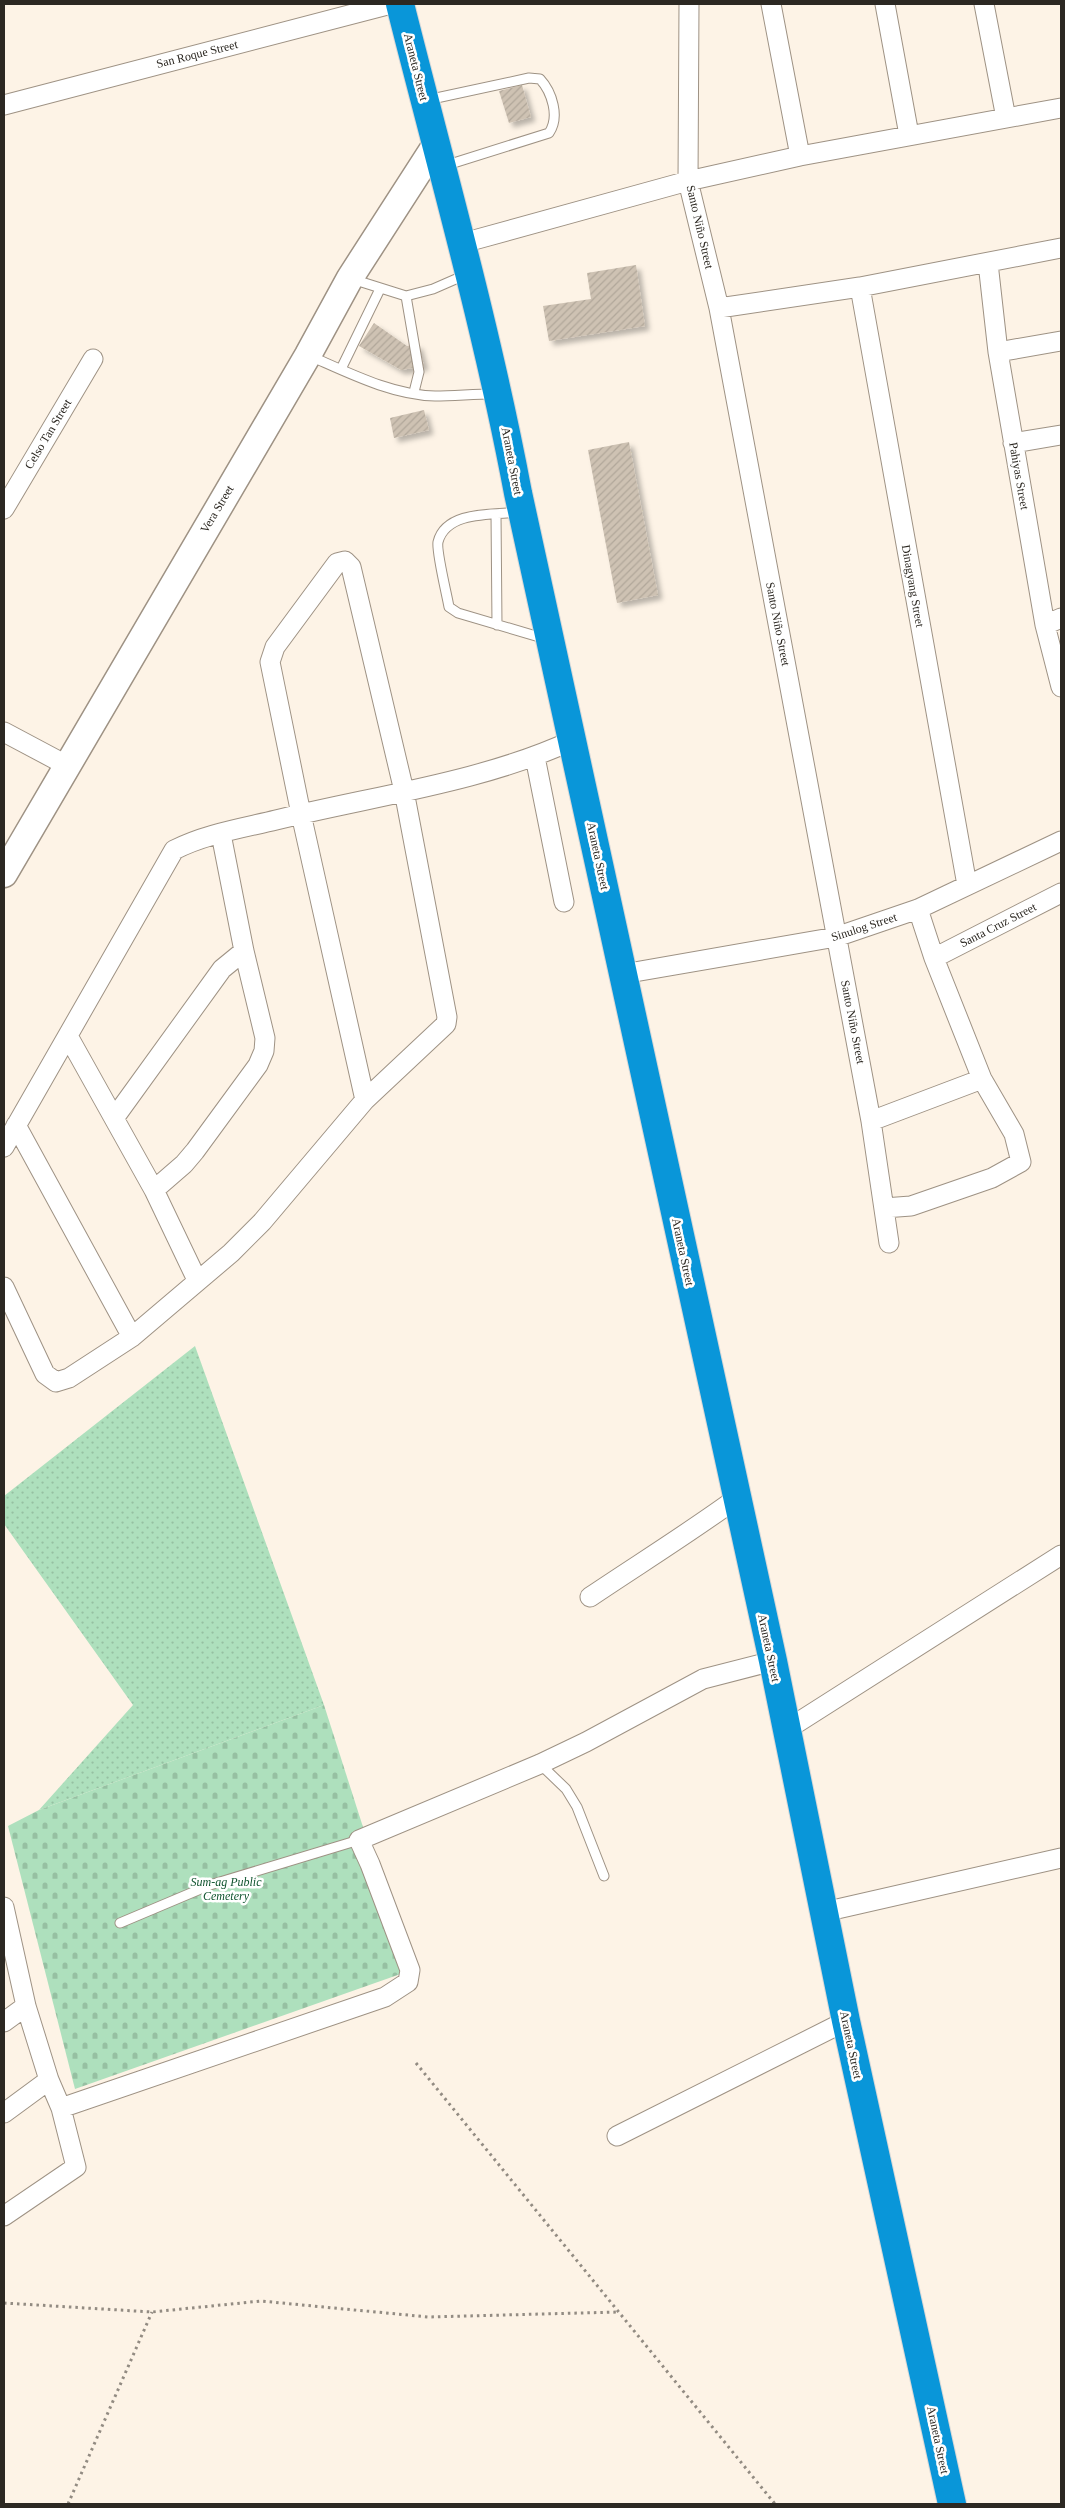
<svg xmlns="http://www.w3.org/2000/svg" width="1065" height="2508" font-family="'Times New Roman',serif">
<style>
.grass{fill:url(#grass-dots)}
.cemetery{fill:url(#cemetery-stones)}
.building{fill:url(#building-hatch);filter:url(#shadow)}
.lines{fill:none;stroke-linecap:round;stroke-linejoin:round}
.lane-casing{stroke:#9e9284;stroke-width:11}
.street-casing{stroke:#9e9284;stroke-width:21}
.secondary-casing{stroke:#9e9284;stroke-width:29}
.highway-casing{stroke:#d9d8d7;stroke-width:30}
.path{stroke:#928b82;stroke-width:3;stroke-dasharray:2.5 4;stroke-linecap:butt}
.lane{stroke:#fff;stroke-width:9}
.street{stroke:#fff;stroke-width:19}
.secondary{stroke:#fff;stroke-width:26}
.highway{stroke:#0996d9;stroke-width:28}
.labels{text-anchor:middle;stroke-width:5;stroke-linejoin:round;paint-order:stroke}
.street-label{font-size:12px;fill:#2c2822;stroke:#fff}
.park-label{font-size:12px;font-style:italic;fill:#10542f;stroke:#fff}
</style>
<defs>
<pattern id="grass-dots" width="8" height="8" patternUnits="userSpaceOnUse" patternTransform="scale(1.25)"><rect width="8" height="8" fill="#aee0bd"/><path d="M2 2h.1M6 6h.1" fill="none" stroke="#96c0a2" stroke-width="1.8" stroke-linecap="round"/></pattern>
<pattern id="cemetery-stones" width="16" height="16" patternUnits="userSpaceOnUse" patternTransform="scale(1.25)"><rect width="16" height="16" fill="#aee0bd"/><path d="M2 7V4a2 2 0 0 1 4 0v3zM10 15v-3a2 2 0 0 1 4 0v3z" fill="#96c0a2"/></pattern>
<pattern id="building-hatch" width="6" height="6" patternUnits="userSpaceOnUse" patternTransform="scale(1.25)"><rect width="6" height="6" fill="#cec2b3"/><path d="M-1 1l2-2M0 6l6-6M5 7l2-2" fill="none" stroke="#b1a79a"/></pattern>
<filter id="shadow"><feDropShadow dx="4.5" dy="4.5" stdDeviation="2.5" flood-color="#0004"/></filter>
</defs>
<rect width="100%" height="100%" fill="#fdf3e6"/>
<path class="grass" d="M195,1346L324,1705L39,1810L133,1705L4,1524V1496Z"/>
<path class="cemetery" d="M324,1705L409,1971L75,2089L8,1826L39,1810Z"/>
<path class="building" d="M522,85L531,117L509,123L499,91Z
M636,265L645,326L549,341L543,306L591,299L587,273Z
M374,323L407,346L418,344L424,366L401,370L359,346Z
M424,410L429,430L394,438L390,418Z
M629,442L658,595L617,603L588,450Z"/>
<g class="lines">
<g class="lane-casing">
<path id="lane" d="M427,100L529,78L540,79C552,92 560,117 549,133L444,166
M352,279L406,296L433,289L465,275
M406,296L419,372L414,392
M310,356C349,373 392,395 435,396C454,396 474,394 493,394
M341,369L380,289
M520,512C495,515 446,510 438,542C436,551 447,595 449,607L458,613L546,639
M496,514L497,625
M540,1764L566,1789L577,1807L604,1876
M120,1923L210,1885L359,1840"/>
</g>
<g class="street-casing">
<path id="street" d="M689,4L688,181L719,308L871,1121L889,1243
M771,4L800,156
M885,4L909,135
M984,4L1006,118
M4,105L391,4
M463,243L688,181L800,156L1061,108
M988,263L998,352L1045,625L1061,687
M860,287L967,885
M719,308L860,287L1061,248
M998,352L1061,341
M1013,443L1061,435
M4,509L93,359
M1045,625L1061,618
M4,732L66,765
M535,757L564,902
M934,958L1061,893
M623,974L836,937L918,909L1061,841
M68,1036L154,1190L197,1280
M115,1117L222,969L244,951
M871,1121L982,1079
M16,1125L132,1337
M4,1147L174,850C205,834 243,828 276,820C373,796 483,782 573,740
M154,1190L184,1164L195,1151L258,1065L264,1051L265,1038L244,951L221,834
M884,1208L911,1206L992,1178L1021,1162L1014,1134L982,1079L934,958L918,909
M4,1287L45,1374L56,1382L69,1378L132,1337L231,1253L262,1222L365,1100L446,1024L447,1017L404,791L351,567L345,561L337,563L275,647L270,662L301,814L365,1100
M590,1597C639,1564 689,1533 737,1498
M786,1730L1061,1555
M4,1907L26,2006L49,2080L61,2108L76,2167L4,2216
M824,1912L1061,1858
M4,2022L26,2006
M61,2108L385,1997L408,1982L410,1970L370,1864L359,1840L540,1764L586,1742L703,1679L773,1661
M4,2113L49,2080
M617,2136L846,2021"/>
</g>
<g class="secondary-casing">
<path id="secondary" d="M4,874L308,355L350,278L435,146"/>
</g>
<g class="highway-casing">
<path id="highway" d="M400,4C441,167 487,328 518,493L773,1661L846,2021L952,2504"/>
</g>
<path class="path" d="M416,2063L775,2504
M4,2303L152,2312L261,2301L428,2317L619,2312
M68,2504L152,2312"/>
<use href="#lane" class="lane"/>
<use href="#street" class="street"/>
<use href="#secondary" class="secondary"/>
<use href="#highway" class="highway"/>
</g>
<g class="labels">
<g class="street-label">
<text transform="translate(197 54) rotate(-14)" y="4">San Roque Street</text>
<text transform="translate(416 67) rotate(76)" y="4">Araneta Street</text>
<text transform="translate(700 227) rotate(77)" y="4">Santo Niño Street</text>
<text transform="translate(48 434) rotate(-59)" y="4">Celso Tan Street</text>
<text transform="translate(512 461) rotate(79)" y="4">Araneta Street</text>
<text transform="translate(1019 476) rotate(80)" y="4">Pahiyas Street</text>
<text transform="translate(217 509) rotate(-59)" y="4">Vera Street</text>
<text transform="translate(913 586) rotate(80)" y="4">Dinagyang Street</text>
<text transform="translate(778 624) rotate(79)" y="4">Santo Niño Street</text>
<text transform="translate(598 856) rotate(78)" y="4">Araneta Street</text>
<text transform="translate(998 925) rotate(-27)" y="4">Santa Cruz Street</text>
<text transform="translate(864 927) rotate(-18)" y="4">Sinulog Street</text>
<text transform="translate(853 1022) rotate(79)" y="4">Santo Niño Street</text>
<text transform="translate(683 1252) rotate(78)" y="4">Araneta Street</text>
<text transform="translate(769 1648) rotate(78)" y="4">Araneta Street</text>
<text transform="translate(851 2045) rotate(78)" y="4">Araneta Street</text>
<text transform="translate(938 2440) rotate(78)" y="4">Araneta Street</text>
</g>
<g class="park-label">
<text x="226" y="1886">Sum-ag Public<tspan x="226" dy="14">Cemetery</tspan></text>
</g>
</g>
<rect width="1065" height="2508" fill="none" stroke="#2c2822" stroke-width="10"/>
</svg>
